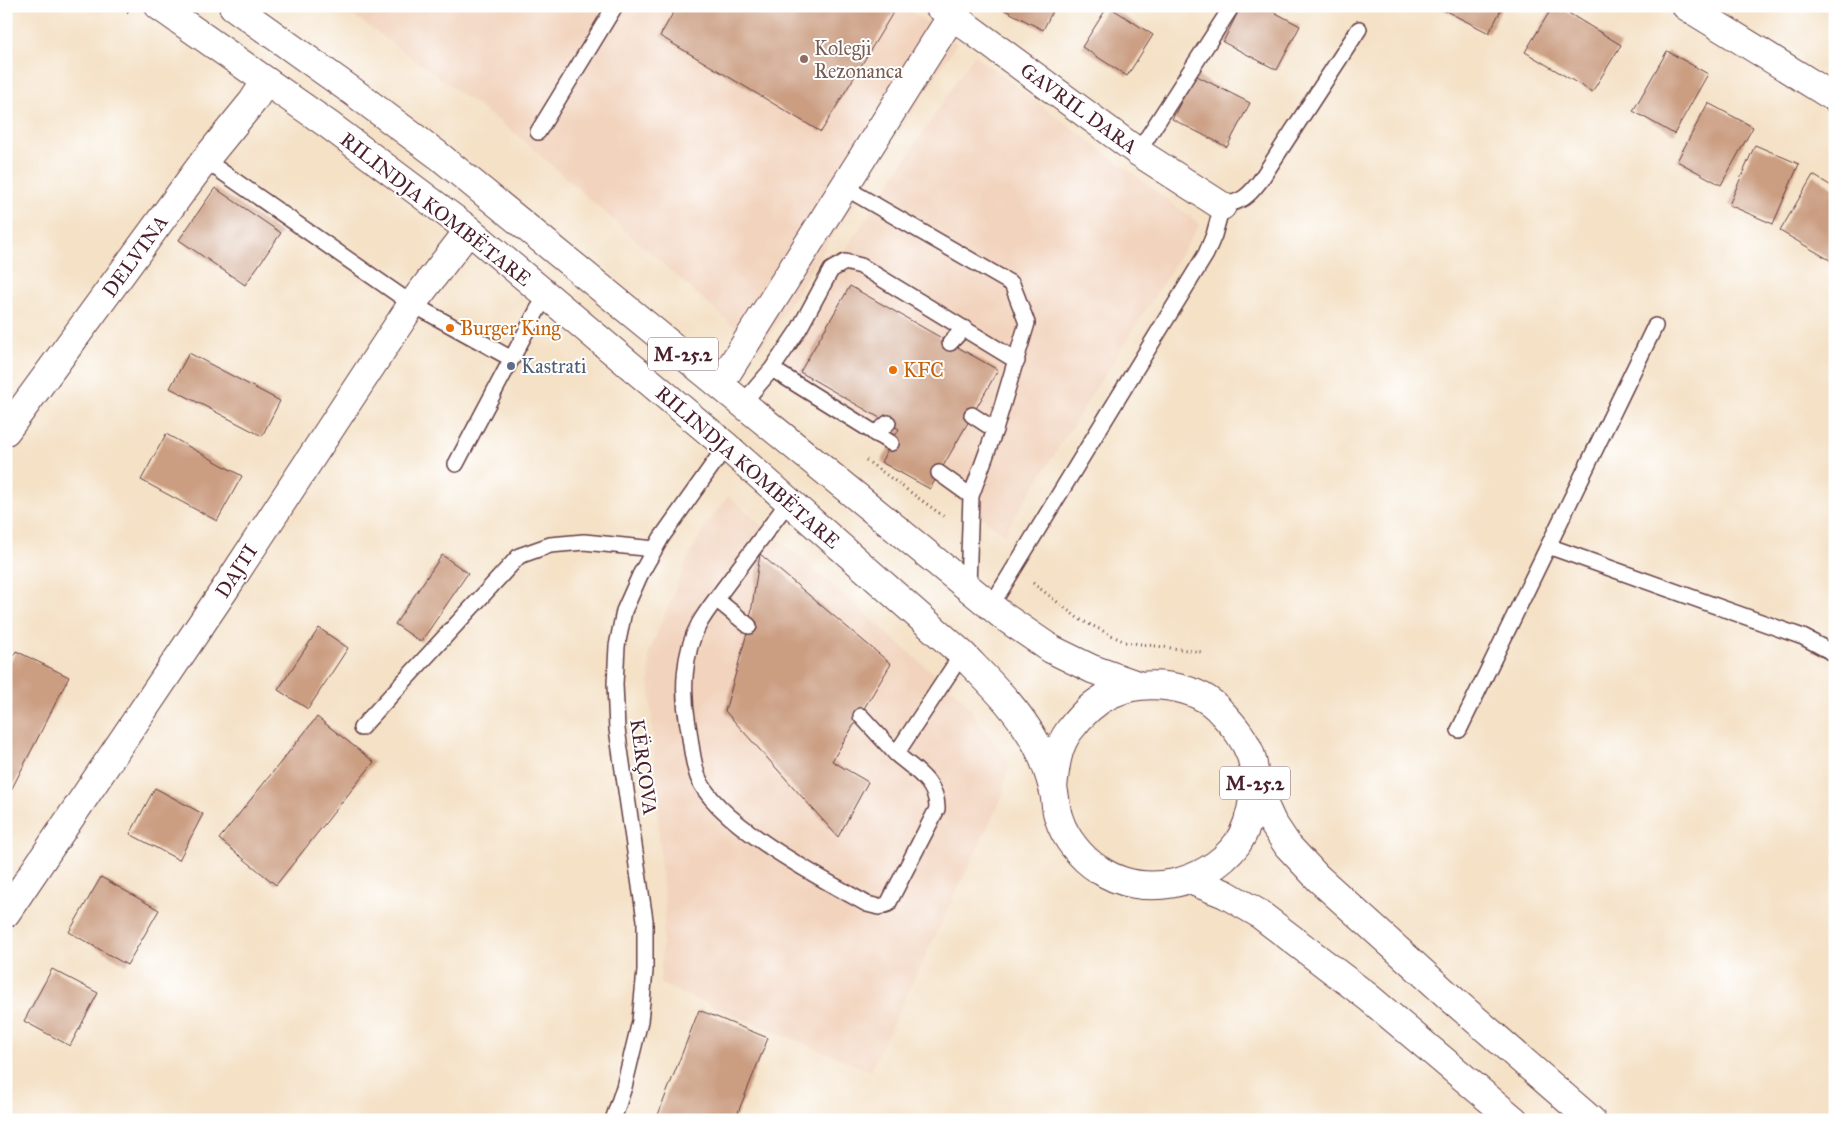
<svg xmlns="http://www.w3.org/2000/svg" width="1841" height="1126" font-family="'IM FELL Great Primer',serif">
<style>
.built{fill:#f2d4be}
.building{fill:#cb9d81}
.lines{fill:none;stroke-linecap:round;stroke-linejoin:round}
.lane-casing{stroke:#643c42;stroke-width:18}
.street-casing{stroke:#643c42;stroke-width:30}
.primary-casing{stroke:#643c42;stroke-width:30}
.highway-casing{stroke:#643c42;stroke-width:30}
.path{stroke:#643c42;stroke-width:3;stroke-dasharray:1 4;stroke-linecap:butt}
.lane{stroke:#fff;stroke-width:15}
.street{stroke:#fff;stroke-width:28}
.primary{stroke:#fff;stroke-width:28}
.highway{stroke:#fff;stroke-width:28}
.education-dot{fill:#8d6e63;stroke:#fff;stroke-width:2}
.food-dot{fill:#e8710a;stroke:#fff;stroke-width:2}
.service-dot{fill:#5c6f8a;stroke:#fff;stroke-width:2}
.labels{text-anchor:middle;stroke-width:4;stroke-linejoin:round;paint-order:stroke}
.shield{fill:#fff;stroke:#80626b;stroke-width:1}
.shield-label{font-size:19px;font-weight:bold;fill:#4a1f2b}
.education-label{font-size:20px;fill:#785e54;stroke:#fff;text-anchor:start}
.street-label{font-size:20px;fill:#4a1f2b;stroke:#fff}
.food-label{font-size:20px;fill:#c56008;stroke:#fff;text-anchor:start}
.service-label{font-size:20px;fill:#4e5e75;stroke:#fff;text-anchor:start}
</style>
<rect width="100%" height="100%" fill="#fff"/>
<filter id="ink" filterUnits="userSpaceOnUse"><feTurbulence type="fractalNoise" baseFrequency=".02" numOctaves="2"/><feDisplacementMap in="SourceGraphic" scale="10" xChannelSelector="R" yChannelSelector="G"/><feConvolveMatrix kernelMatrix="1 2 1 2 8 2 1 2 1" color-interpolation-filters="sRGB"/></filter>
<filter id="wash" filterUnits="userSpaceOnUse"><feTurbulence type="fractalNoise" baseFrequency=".0096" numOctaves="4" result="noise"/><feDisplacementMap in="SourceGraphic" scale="20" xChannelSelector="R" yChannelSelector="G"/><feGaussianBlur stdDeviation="1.12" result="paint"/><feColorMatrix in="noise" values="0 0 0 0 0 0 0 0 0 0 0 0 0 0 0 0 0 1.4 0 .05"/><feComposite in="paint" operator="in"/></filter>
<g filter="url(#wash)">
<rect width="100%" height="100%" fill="#f4e1c6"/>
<path class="built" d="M341,6H904L957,43L760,350L515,133Z
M974,55L1200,224L1004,534L774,358Z
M728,496L961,697L1008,762L1003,795L870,1071L660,984L665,903L661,870L649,673V653L688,558L702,532Z"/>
<g id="blocks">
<path class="building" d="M677,6H897L821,132L660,36Z
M997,6H1055L1043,30Z
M1108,6L1153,35L1127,76L1082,47Z
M1241,6H1263L1300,26L1277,70L1223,42Z
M1436,6H1503L1489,33Z
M1553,6H1557L1621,45L1592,92L1525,52Z
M1667,51L1708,74L1674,134L1633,111Z
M1195,75L1250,103L1227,147L1172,119Z
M1708,103L1753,127L1721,185L1677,161Z
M1755,145L1799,164L1773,224L1729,205Z
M1813,175L1835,188V263L1780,231Z
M215,188L281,233L245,285L179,240Z
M850,286L998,370L930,489L881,462L899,429L800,372Z
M189,353L280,401L262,436L170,388Z
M166,434L242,476L217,521L141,480Z
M760,554L891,664L832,761L868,782L838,837L725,711L749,626Z
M442,555L468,573L421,642L395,624Z
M319,628L348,648L308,709L278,690Z
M16,651L69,677L6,800V670Z
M317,717L374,762L276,885L219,839Z
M155,788L203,814L179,860L130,834Z
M101,877L159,910L127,965L69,932Z
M52,969L98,993L70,1046L24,1021Z
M699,1010L768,1038L735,1120H656Z"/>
</g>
</g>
<g filter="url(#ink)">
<use href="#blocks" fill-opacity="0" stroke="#643c42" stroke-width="1"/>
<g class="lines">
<g class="lane-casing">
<path id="lane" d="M538,132L615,6
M1138,152L1232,6
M205,160L412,304L512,359
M844,187L1012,284L1027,323L995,430L971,496
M950,343L964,328
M772,369L799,329L831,270L845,262L861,266L1017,361
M742,404L772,369L891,443
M972,415L995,430
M875,434L888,423
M456,464L538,309L547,296
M939,473L971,496L968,587
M1548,546L1803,637L1835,654
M716,599C710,607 704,615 699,624C683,653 682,693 688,725C691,741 692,761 698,777C715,823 824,880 867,904L879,907L888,904L937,809C938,783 914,769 896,754
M991,606L1206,254L1214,235L1222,206C1242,201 1247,198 1260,181L1359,29
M749,626L716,599L789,501
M861,716L896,754L962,654
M361,728L519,556L550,545L584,542L655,549
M1459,730L1655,326
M613,1120L624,1087L640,1021L645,971V920L617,729L615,684L617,646L624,611L640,575L661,538L726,446"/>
</g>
<g class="street-casing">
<path id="street" d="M939,6L1138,152L1222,206
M1686,6L1835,98
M720,384L958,6
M6,431L205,160L253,101L266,81
M6,913L225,589L412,304L469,230"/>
</g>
<g class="primary-casing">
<path id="primary" d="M159,6L329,125L469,230L726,446L962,654C989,682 1017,708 1036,743C1043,756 1049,773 1053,788C1056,798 1055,809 1059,819C1065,838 1081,858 1098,869C1142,899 1205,886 1237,844C1246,831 1251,814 1253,799C1255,785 1255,769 1251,756C1245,739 1234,726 1222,713C1198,684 1144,678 1111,694C1094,702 1080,716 1069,731C1057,747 1055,768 1053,788
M233,6L352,91L438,155L1003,616L1051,649L1092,669L1140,686"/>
</g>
<g class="highway-casing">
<path id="highway" d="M1255,785L1272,822L1288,846L1318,878L1453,1000L1591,1120
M1190,880L1225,894L1258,913L1368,997L1514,1120"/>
</g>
<path class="path" d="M119,6L129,13
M866,460L946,518
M1033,583L1079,619L1125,642L1202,652"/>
<use href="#lane" class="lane"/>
<use href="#street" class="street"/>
<use href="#primary" class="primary"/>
<use href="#highway" class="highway"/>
</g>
</g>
<circle class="education-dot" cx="804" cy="59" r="5"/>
<g class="food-dot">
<circle cx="450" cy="328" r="5"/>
<circle cx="893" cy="370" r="5"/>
</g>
<circle class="service-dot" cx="511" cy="366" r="5"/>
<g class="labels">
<g class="shield">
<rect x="648" y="337.5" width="70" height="33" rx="4"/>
<rect x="1220" y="766.5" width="70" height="33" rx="4"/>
</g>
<g class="shield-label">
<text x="683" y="361">M-25.2</text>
<text x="1255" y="790">M-25.2</text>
</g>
<g class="education-label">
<text x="814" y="55">Kolegji<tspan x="814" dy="23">Rezonanca</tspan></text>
</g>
<g class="street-label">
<text transform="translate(1079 108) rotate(36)" y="7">GAVRIL DARA</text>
<text transform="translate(436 209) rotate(38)" y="7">RILINDJA KOMBËTARE</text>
<text transform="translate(135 256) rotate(-54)" y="7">DELVINA</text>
<text transform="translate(748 467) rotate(41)" y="7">RILINDJA KOMBËTARE</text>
<text transform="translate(236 571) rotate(-57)" y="7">DAJTI</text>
<text transform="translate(644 767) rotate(82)" y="7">KËRÇOVA</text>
</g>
<g class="food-label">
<text x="460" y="335">Burger King</text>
<text x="903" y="377">KFC</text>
</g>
<g class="service-label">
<text x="521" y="373">Kastrati</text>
</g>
</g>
<rect width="1841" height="1126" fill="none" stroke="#fff" stroke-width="25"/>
</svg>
